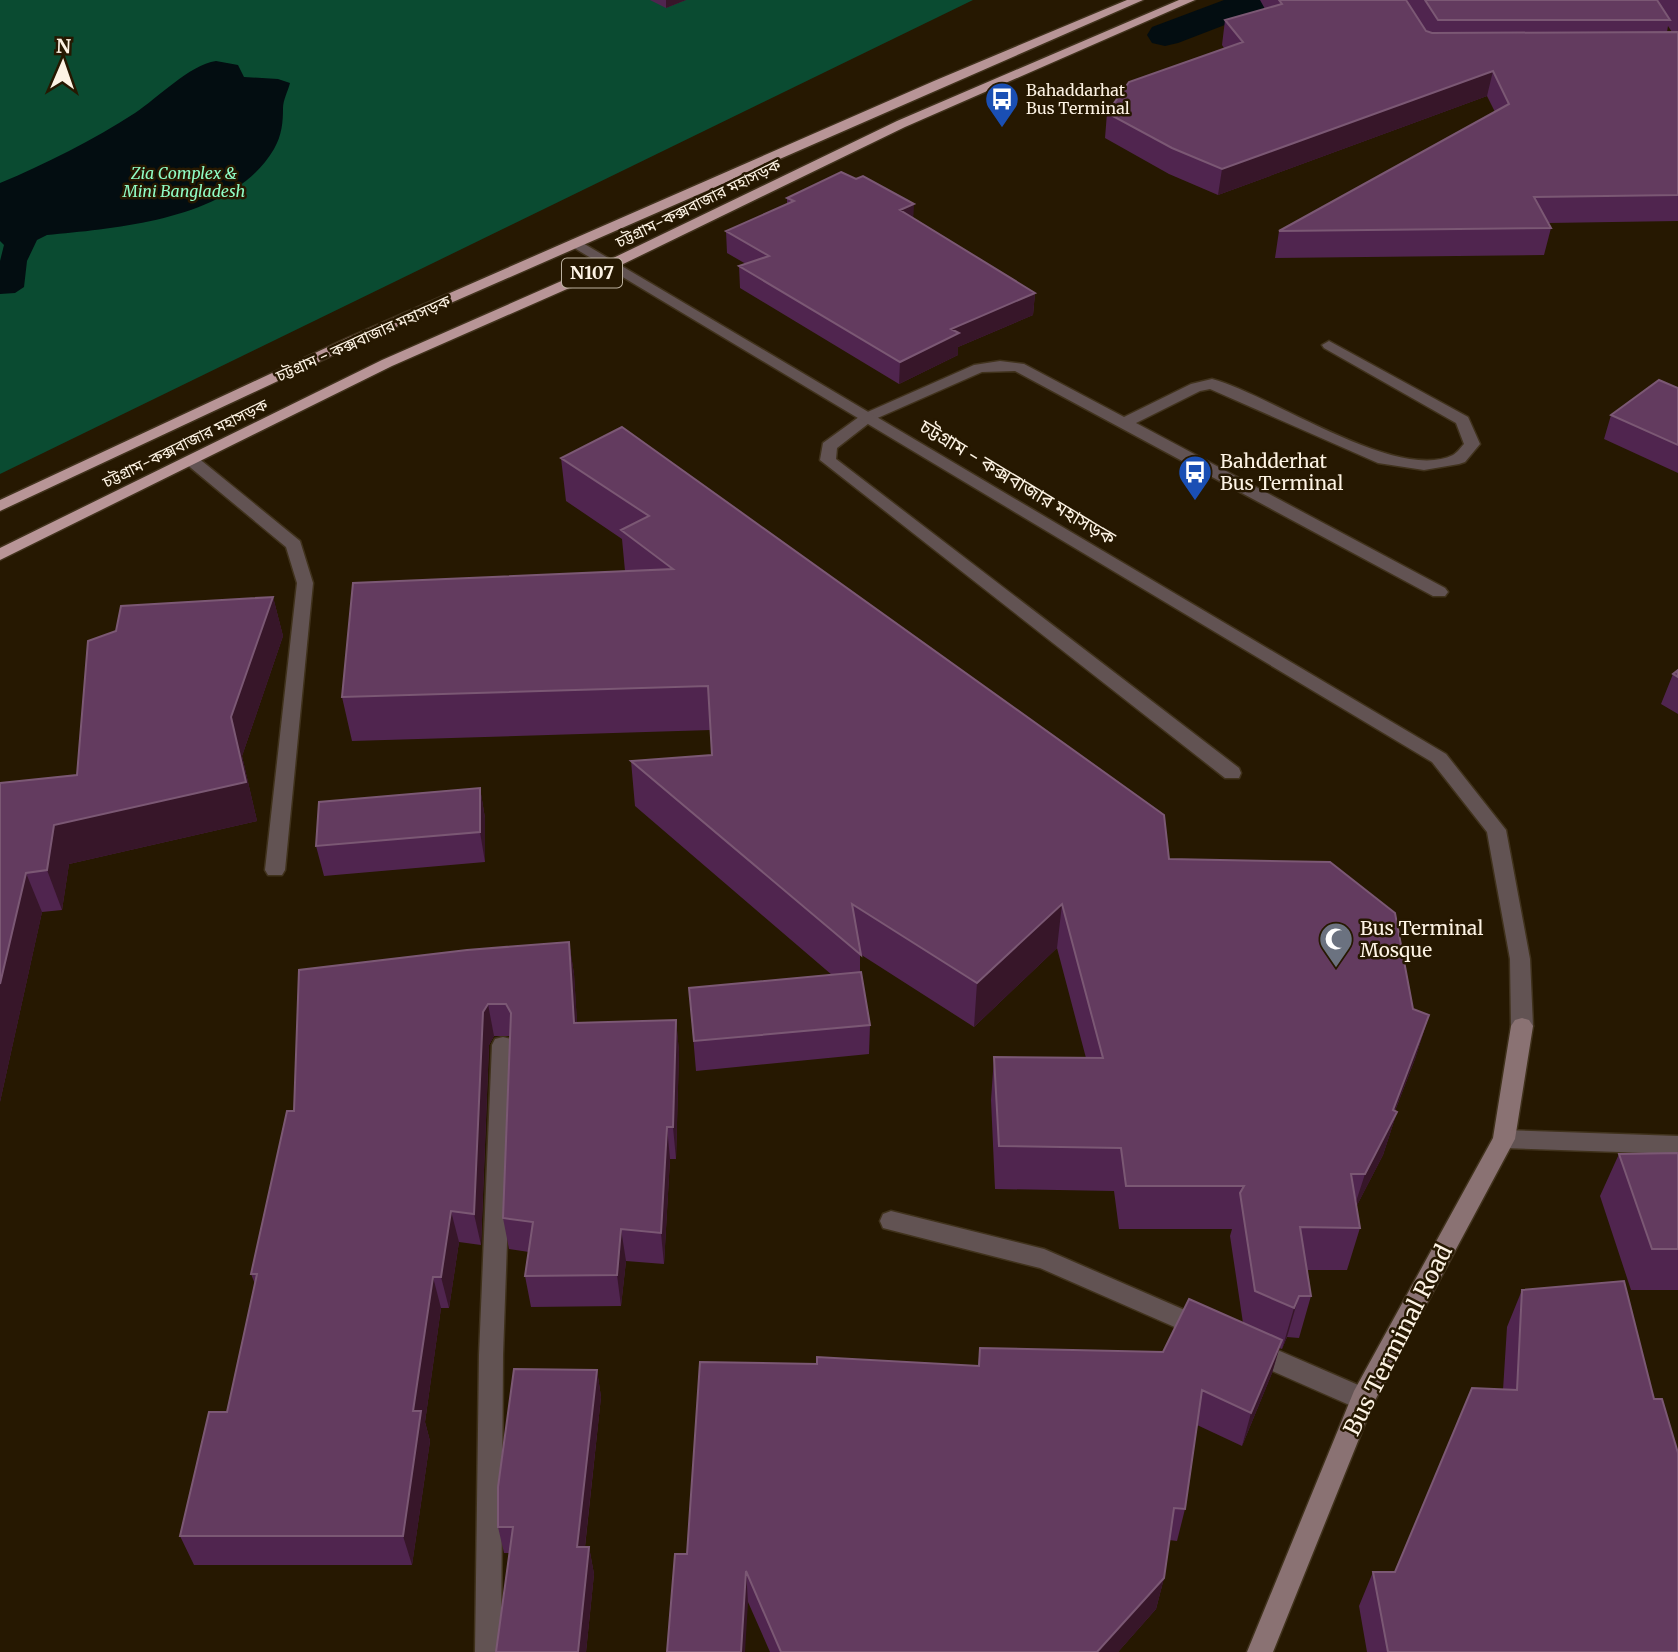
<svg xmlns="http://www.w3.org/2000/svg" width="1678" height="1652" font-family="Merriweather,'Noto Sans Bengali',serif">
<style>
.green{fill:#0a4b31}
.water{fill:#030d11}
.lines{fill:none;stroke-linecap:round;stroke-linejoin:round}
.canal{fill:#030d11;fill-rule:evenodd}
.service-casing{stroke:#40321c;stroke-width:3}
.minor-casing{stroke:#40321c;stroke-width:3}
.secondary-casing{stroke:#40321c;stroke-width:3}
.trunk-casing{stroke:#40321c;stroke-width:3}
.service{fill:#625353;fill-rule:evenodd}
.minor{fill:#625353;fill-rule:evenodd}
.secondary{fill:#8a7273;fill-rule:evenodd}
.trunk{fill:#b89597;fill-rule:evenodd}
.wall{fill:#50254f;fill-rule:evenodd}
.shaded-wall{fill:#371629}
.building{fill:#633b5f;stroke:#7b5874;stroke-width:2}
.labels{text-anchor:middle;stroke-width:5;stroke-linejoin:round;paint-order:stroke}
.far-poi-label{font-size:16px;fill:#fdf3e4;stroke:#261801;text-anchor:start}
.far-park-label{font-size:16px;font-style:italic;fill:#90fdc6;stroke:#261801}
.far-street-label{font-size:16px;fill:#fdf3e4;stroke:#261801}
.shield{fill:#261801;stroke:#bcb1a0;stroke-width:2}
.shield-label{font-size:18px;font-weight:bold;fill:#fdf3e4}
.poi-label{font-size:19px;fill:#fdf3e4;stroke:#261801;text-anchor:start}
.street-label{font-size:19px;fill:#fdf3e4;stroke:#261801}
.near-street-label{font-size:23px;fill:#fdf3e4;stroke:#261801}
</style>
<rect width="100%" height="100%" fill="#261801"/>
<path class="green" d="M0,0H973L0,474Z"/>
<path class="water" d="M216,61L238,65L244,77L278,79L290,83C288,91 283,100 283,108C283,122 282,135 274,149C233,219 120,228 47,235L37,240L27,261L24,287L15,293L0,294V261L4,245L0,241V183C46,164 93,140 135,113C158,98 189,65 216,61Z"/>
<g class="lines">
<path class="canal" d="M1224,0H1274L1269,8L1178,43L1165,46L1152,43L1147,35L1152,27Z"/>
<g class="service-casing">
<path id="service" d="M1329,341L1468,417L1480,444L1465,462L1459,464L1424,470L1378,463L1210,389L1200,391L1136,423L1445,588L1448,592L1445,596H1433L1015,371L982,372L873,420L837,448L836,459L1239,768L1241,773L1239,778H1225L820,460L823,443L863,414L974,365L1000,361L1024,364L1124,417L1191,384L1212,379C1270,394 1397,483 1453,455C1457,453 1461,447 1464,444L1456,423L1324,348L1322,345Z
M191,455L197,457L300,541L313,583L285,870L282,875H268L265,870L297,583L286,547L185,463L183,460Z
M891,1211L1044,1249L1210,1321L1214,1328L1210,1335L1202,1339L1040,1268L883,1228L880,1221L883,1214Z
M1252,1339L1372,1391L1375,1399L1372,1407L1363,1410L1354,1407L1243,1358L1240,1350L1243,1342Z"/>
</g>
<g class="minor-casing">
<path id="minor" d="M576,239L1446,754L1506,830L1530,959L1533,1026L1529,1032L1522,1034L1515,1032L1511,1026L1510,959L1487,832L1432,762L571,246V240Z
M503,1037L511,1039L514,1045L503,1355L501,1652H475L479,1355L492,1045L495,1039Z
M1504,1130L1678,1136V1154L1504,1148L1496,1145L1493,1139L1496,1133Z"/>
</g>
<g class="secondary-casing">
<path id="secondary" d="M1522,1018L1529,1020L1533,1026L1515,1139L1373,1404L1273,1652H1247L1354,1391L1493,1138L1511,1026L1515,1020Z"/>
</g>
<g class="trunk-casing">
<path id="trunk" d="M1127,0H1143L357,344L0,511V500L347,338L934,81Z
M1179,0H1195L905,127L617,267L392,366L0,560V548L382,360L607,261L897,121Z"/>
</g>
<use href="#service" class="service"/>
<use href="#minor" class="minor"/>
<use href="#secondary" class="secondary"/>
<use href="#trunk" class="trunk"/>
</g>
<path class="wall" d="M650,0H686L666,8Z
M1260,0H1678V221L1548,223L1551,228L1544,255L1275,258L1279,231L1495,112L1487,96L1218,195L1169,174L1105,138L1107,113L1224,48L1222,45L1225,20L1265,9ZM1668,26L1672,32H1667Z
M787,198L913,218L1035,293L1033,315L958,347V355L899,384L740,288L739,266L746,264L727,253L726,231L787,204Z
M1678,388V473L1604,439L1611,415Z
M561,458L1169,859L1413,1009L1429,1015L1415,1059L1395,1111L1397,1112L1383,1155L1356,1207L1360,1228L1347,1270H1307L1311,1296L1299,1338L1287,1337L1282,1349L1279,1348L1272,1373L1242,1446L1197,1425L1185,1509L1177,1541L1169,1540L1164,1578L1156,1609L1118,1652H770L748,1602L687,1554L978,1366L980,1348L1163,1352L1243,1323L1230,1236L1232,1229H1119L1114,1191L995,1189L991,1100L994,1057L1086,1058L1057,948L974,1027L860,954V972L870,1025L869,1054L696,1071L689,988L832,975L635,806L631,761L712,755L711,730L352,741L342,697L625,571L622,539L566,501Z
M273,597L283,636L242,756L257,821L69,864L62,910L42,912L0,1102V783L77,775Z
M1678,670V714L1661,704L1673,674Z
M480,788L485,818V862L324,876L316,846Z
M569,942L574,974L577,1023L676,1020L679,1052L676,1159H670L664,1264L626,1261L621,1306L531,1307L525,1276L529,1252L509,1249L503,1218L510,1036H494L489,1045L481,1245L459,1242L449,1308H441L425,1422L430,1441L412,1565H194L180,1536L227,1412L255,1284L251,1274L294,1111Z
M1678,1153V1290H1631L1600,1196L1619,1154Z
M1522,1290L1678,1652H1367L1359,1606L1373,1572H1395L1503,1390L1507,1327Z
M597,1370L601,1397L585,1547H589L594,1574L586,1652H496L509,1553H504L498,1527Z"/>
<path class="shaded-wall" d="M666,0H686L666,8Z
M1493,71L1487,96L1218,195L1222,169Z
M914,204L913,225L900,210Z
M1035,293L1033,315L958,347V355L899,384L900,362L951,329Z
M273,597L283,636L242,756L257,821L69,864L62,910L47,870L54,825L231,717Z
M480,788L485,818V862L480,832Z
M26,873L42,912L0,1102V984Z
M1062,904L1057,948L974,1027L977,983Z
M569,942L574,974L579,1055L574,1023Z
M488,1004L494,1036L489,1045L481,1245L474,1214L483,1012Z
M1429,1015L1415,1059L1389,1126L1397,1112L1383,1155L1351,1217L1365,1174L1393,1110Z
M676,1020L679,1052L676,1159L673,1127Z
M667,1127L670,1159L664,1264L661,1233Z
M451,1211L459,1242L449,1308L441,1277Z
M621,1229L626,1261L621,1306L617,1275Z
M433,1277L441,1308L425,1422L430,1441L412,1565L403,1536L413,1411Z
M1299,1296L1287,1337L1282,1349L1294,1308Z
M1282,1340L1272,1373L1242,1446L1251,1413Z
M597,1370L601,1397L582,1573L577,1547Z
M589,1547L594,1574L586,1652H578Z
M746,1571L748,1602L745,1652H741Z
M1164,1578L1156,1609L1118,1652H1097Z"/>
<path class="building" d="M1279,0H1406L1426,31L1432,33L1678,32V195L1534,197L1551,228L1279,231L1509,104L1493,71L1222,169L1172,148L1107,113L1129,82L1243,42L1225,20L1282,4Z
M1425,0H1657L1670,20H1438Z
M841,172L856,179L863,176L914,204L900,210L1035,293L951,329L959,333L900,362L739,266L769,256L726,231L794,201L787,198Z
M1659,380L1678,388V445L1611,415Z
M622,427L1164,815L1169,859L1330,862L1395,913L1413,1009L1429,1015L1393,1110L1397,1112L1365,1174H1351L1360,1228L1300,1227L1311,1296H1299L1294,1308L1255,1291L1240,1193L1244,1186H1126L1121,1148L999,1146L994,1057L1103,1058L1062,904L977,983L852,904L861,955L631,761L712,755L708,686L342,697L353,583L673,569L621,530L649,516L561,458Z
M273,597L231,717L246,782L54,825L47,870L26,873L0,984V783L77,775L88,641L116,631L121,606Z
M1678,670V677L1673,674Z
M480,788V832L316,846L319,802Z
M569,942L574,1023L676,1020L673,1127H667L661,1233L621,1229L617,1275L525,1276L533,1222L503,1218L511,1013L506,1004H488L483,1012L474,1214L451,1211L441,1277H433L413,1411H421L403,1536H180L209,1412H227L257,1274H251L287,1111H294L299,970L467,950Z
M861,972L870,1025L694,1041L689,988Z
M1678,1153V1249H1652L1619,1154Z
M1624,1281L1654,1399H1662L1678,1453V1652H1388L1373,1572H1395L1472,1388L1517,1390L1522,1290Z
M1189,1299L1282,1340L1251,1413L1202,1390L1185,1509L1174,1508L1164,1578L1097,1652H781L746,1571L741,1652H667L675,1554H687L700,1362L817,1364V1357L979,1366L980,1348L1163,1352Z
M514,1369L597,1370L577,1547H589L578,1652H496L513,1527H498V1487Z"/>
<defs>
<g id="bus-pin" transform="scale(1.75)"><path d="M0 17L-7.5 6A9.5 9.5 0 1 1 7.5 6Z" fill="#1a4fb4" stroke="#261801"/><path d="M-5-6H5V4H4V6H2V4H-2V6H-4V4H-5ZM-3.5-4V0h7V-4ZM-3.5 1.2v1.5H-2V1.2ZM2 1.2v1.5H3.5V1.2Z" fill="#fff"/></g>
<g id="mosque-pin" transform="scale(1.75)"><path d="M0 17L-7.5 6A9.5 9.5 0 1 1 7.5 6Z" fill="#6b7280" stroke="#261801"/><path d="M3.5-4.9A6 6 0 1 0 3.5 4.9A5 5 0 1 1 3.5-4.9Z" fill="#fff"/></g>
</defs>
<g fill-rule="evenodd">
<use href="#bus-pin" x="1002" y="99"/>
<use href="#bus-pin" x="1195" y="472"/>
<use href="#mosque-pin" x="1336" y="939"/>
</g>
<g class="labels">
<g class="far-poi-label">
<text x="1026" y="96">Bahaddarhat<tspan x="1026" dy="18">Bus Terminal</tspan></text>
</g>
<g class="far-park-label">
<text x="184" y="179">Zia Complex &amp;<tspan x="184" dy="18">Mini Bangladesh</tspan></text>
</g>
<g class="far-street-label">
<text transform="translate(698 203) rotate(-26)" y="6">চট্টগ্রাম-কক্সবাজার মহাসড়ক</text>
<text transform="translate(363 338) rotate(-24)" y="6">চট্টগ্রাম - কক্সবাজার মহাসড়ক</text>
<text transform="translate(185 443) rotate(-26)" y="6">চট্টগ্রাম-কক্সবাজার মহাসড়ক</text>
</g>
<rect class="shield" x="562" y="258.5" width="60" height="29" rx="5"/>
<g class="shield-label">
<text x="592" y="279">N107</text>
</g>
<g class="poi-label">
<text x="1220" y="468">Bahdderhat<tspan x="1220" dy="22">Bus Terminal</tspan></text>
<text x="1360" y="935">Bus Terminal<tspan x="1360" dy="22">Mosque</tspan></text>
</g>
<g class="street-label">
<text transform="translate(1018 482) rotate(31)" y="7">চট্টগ্রাম - কক্সবাজার মহাসড়ক</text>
</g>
<g class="near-street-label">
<text transform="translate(1398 1340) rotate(-63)" y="8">Bus Terminal Road</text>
</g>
</g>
<g transform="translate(63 63) rotate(2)" stroke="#261801" stroke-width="5" paint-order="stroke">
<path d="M0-5L12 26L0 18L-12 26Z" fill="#fdf3e4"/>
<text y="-10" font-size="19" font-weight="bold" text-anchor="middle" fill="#fdf3e4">N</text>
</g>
</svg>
